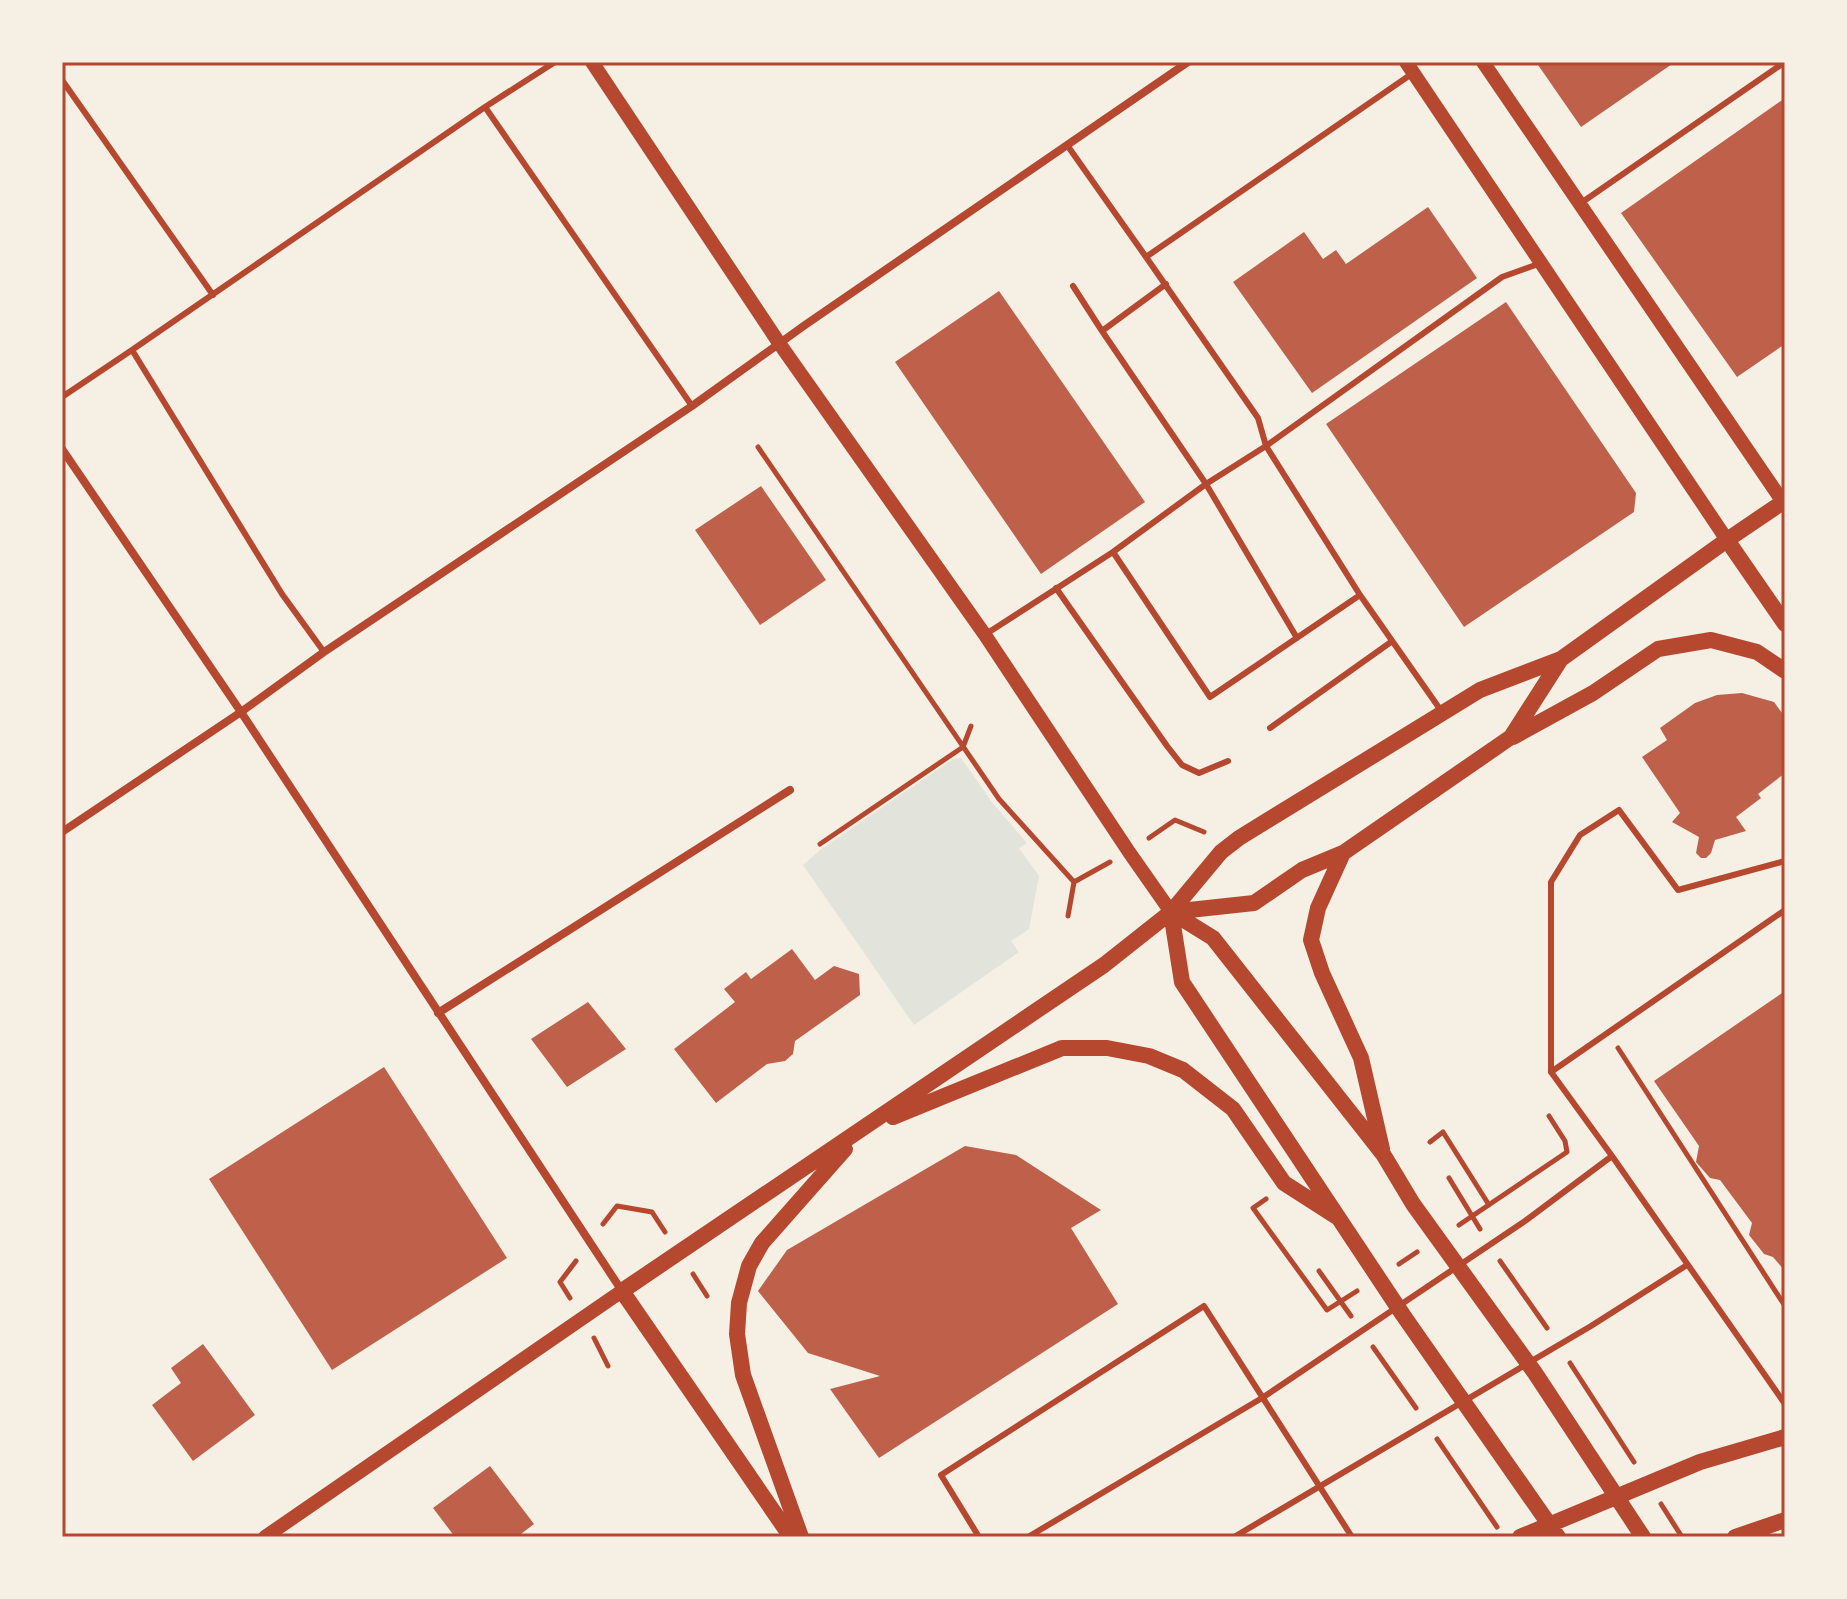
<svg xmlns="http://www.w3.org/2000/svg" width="1847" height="1599" font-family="'Nunito Sans',sans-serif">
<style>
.green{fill:#e2e4dc}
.building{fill:#bf614a}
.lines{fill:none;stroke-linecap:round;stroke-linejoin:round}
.path{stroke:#b5482f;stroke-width:5}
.service{stroke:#b5482f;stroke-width:6}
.minor{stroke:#b5482f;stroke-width:8}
.tertiary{stroke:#b5482f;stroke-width:14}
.secondary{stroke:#b5482f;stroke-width:16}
.neatline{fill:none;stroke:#b5482f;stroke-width:3}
</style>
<rect width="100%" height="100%" fill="#f6efe4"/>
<path class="green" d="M961,758L991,801L1027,843L1019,848L1039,876L1029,929L1011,941L1019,952L914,1025L803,865L820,850L953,759Z"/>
<path class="building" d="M1536,62H1675L1581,127Z
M1785,98V344L1737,377L1621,213Z
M1428,207L1477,278L1312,393L1233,282L1304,232L1323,259L1336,250L1346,264Z
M999,291L1145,502L1041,574L895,362Z
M1506,302L1636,493L1634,512L1464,627L1326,424Z
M761,486L826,580L760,625L695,530Z
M1742,693L1774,702L1785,717V773L1758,794L1761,798L1736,817L1746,831L1715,840L1711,853L1706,858H1701L1696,853L1699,837L1672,822L1680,813L1642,757L1667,740L1660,728L1695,703L1717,695Z
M792,949L815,980L834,966L859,974L860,995L795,1041L793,1054L785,1061L767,1064L716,1103L674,1049L735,1002L724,989L746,972L751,979Z
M1785,991V1271L1773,1257L1764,1254L1749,1235L1752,1223L1720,1180L1710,1178L1696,1162L1699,1146L1654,1081Z
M588,1002L626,1049L567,1087L531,1039Z
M384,1067L507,1258L332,1370L209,1179Z
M965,1146L1016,1155L1101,1210L1071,1228L1118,1304L879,1458L830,1389L880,1376L808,1353L758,1291L787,1250Z
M203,1344L255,1415L193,1461L152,1405L181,1383L171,1368Z
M490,1466L534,1524L517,1537H455L433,1508Z"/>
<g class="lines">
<path class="path" d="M758,447L999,799L1074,882
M1149,838L1175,820L1204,832
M820,844L963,747L971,726
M1068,916L1074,882L1110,862
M1618,1048L1785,1306
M1430,1142L1443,1132L1489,1205
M1449,1178L1480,1229
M1266,1199L1253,1208L1327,1310L1357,1291
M603,1224L617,1206L652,1212L665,1232
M1459,1225L1567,1152L1565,1141L1549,1116
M1500,1261L1547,1328
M1399,1264L1417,1252
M1319,1271L1351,1316
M693,1274L707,1296
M570,1298L560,1282L576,1261
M594,1338L608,1366
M1373,1347L1416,1408
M1570,1363L1634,1462
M1437,1439L1497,1527
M1661,1504L1682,1537"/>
<path class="service" d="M1413,73L1146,257L1258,418L1266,446L1360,595L1442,712
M62,80L213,295
M485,107L555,62
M1067,145L1146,257
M1581,203L1785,62
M1073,286L1102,331L1206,484L1297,638
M1102,331L1166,284
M62,397L132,350
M1113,552L1210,697L1360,595
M1056,588L1167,746L1182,765L1199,773L1228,761
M986,634L1113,552L1206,484L1266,446L1502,277L1541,263
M324,652L282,594L132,350L485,107L692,406
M1270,728L1391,642
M1551,1072V882L1580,835L1619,810L1678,890L1785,861
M1612,1156L1551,1072L1785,910
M979,1537L941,1475L1204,1306L1352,1537
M1028,1537L1262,1398L1525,1221L1612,1156L1785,1404
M1234,1537L1591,1326L1687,1265"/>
<path class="minor" d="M62,449L241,712L622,1291
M62,832L241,712L324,652L692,406L805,325L1188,62
M438,1013L790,790"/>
<path class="tertiary" d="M592,62L779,343L985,635L1129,852L1171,912
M1406,62L1727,540
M1483,62L1783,502L1785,500
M265,1537L622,1291"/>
<path class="secondary" d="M1727,540L1785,624
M1513,737L1593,693L1658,649L1711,640L1757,652L1785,671
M1343,853L1318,908L1311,940L1322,973L1361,1058L1382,1149
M1171,912L1213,938L1383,1154L1413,1204L1535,1373L1643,1537
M1171,912L1182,982L1403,1315L1558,1537
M1171,912L1254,903L1302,870L1343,853L1511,737L1561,659
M893,1117L1062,1048H1107L1149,1056L1183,1070L1233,1109L1284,1183L1337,1217
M791,1537L622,1291L1104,965L1171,912L1221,852L1239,838L1480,690L1561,659L1727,540L1783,502L1785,505
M801,1537L743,1375L737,1334L739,1303L749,1266L762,1243L845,1149
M1520,1537L1700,1462L1785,1437
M1735,1537L1785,1520"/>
</g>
<rect width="1847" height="1599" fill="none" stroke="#f6efe4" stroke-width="128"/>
<rect x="64" y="64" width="1719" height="1471" class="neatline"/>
</svg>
